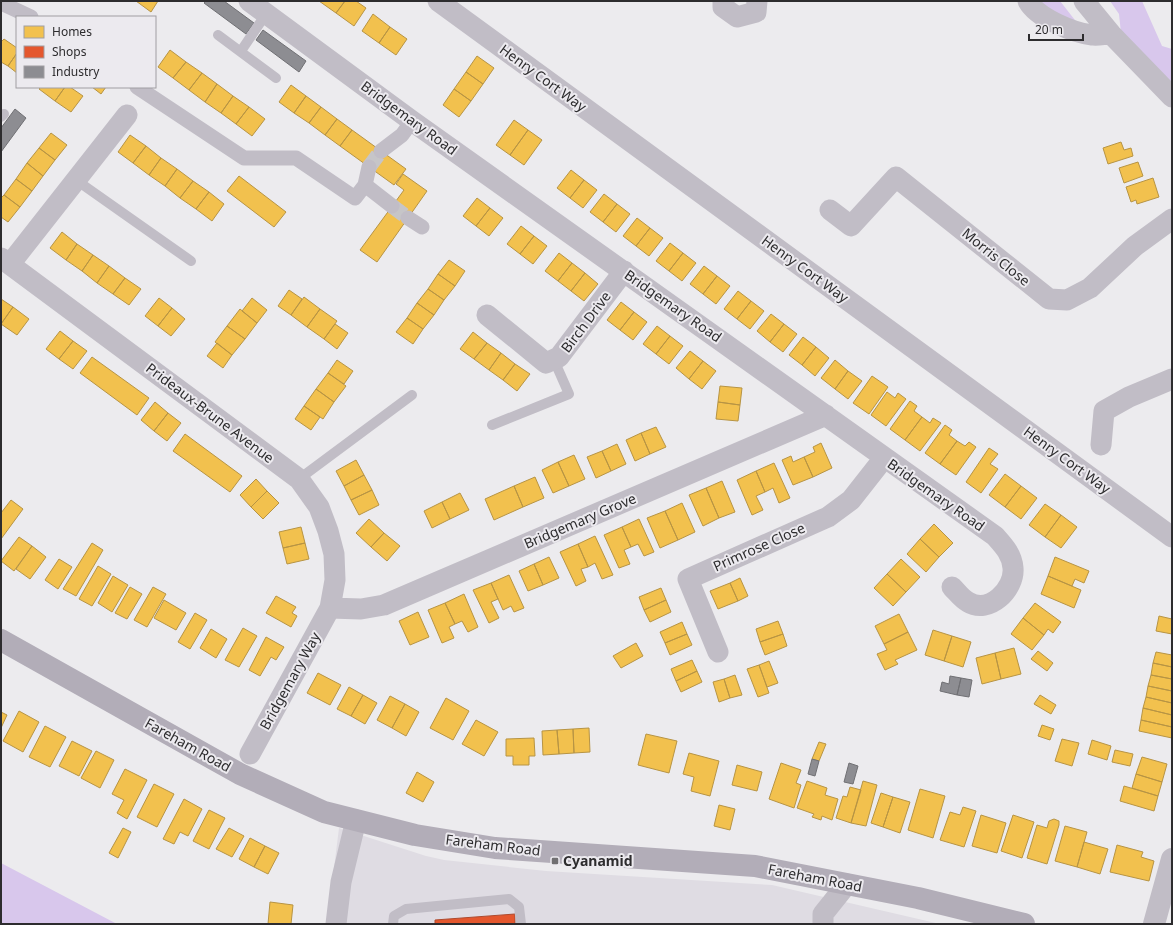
<svg xmlns="http://www.w3.org/2000/svg" width="1173" height="925" font-family="'Noto Sans',sans-serif">
<style>
.built{fill:#dfdce3}
.green{fill:#d8c7ec}
.homes{fill:#f2c14e;stroke:#b79444}
.shops{fill:#e4572e;stroke:#ad4a2e}
.industry{fill:#8d8d92;stroke:#707074}
.lines{fill:none;stroke-linecap:round;stroke-linejoin:round}
.pedestrian-tunnel{stroke:#c6c5c8;stroke-width:15;stroke-dasharray:15 8;stroke-linecap:butt}
.service{stroke:#c1bdc6;stroke-width:10}
.pedestrian{stroke:#c1bdc6;stroke-width:15}
.minor{stroke:#c1bdc6;stroke-width:21}
.tertiary{stroke:#c1bdc6;stroke-width:22}
.primary{stroke:#b2adb8;stroke-width:22}
.poi-dot{fill:#706f71;stroke:#eceaef;stroke-width:1.5}
.labels{text-anchor:middle;stroke-width:4;stroke-linejoin:round;paint-order:stroke}
.street-label{font-size:14px;fill:#2d2c2e;stroke:#eceaef}
.poi-label{font-size:14px;font-weight:bold;fill:#2d2c2e;stroke:#eceaef;text-anchor:start}
</style>
<rect width="100%" height="100%" fill="#ecebee"/>
<path class="built" d="M339,828L426,856L444,860L546,871L772,885L940,924H327Z"/>
<path class="green" d="M1031,1H1060L1078,24Z
M1110,1H1142L1162,46L1172,49V87L1121,33L1119,14Z
M1,863L117,924H1Z"/>
<path class="homes" d="M136,1H158L151,12Z
M319,1H345L336,13Z
M345,1H356L366,8L354,26L336,13Z
M373,14L390,27L379,43L362,31Z
M390,27L407,39L396,55L379,43Z
M4,39L17,48V53L8,66L1,62V42Z
M170,50L186,62L173,78L158,67Z
M17,53V73L8,66Z
M477,56L494,68L483,84L466,72Z
M186,62L202,73L189,90L173,78Z
M466,72L483,84L471,101L454,89Z
M202,73L217,84L205,102L189,90Z
M217,84L233,96L221,113L205,102Z
M291,85L306,96L294,113L279,102Z
M41,87H65L55,101L39,89Z
M65,87H70L83,96L71,112L55,101Z
M92,87H106L101,94Z
M454,89L471,101L459,117L443,105Z
M233,96L249,107L236,124L221,113Z
M306,96L321,107L309,123L294,113Z
M249,107L265,119L252,136L236,124Z
M321,107L337,119L325,135L309,123Z
M337,119L352,130L340,146L325,135Z
M514,120L528,130L510,155L496,145Z
M352,130L406,169L394,185L340,146Z
M528,130L542,140L524,165L510,155Z
M51,133L67,145L55,160L39,148Z
M130,135L146,146L133,163L118,152Z
M1121,142L1124,150L1131,148L1133,156L1108,164L1103,148Z
M146,146L161,158L149,175L133,163Z
M39,148L55,160L43,176L27,163Z
M161,158L177,169L165,186L149,175Z
M1138,162L1143,176L1124,183L1119,168Z
M27,163L43,176L32,191L16,179Z
M177,169L193,181L180,198L165,186Z
M571,170L584,180L570,198L557,188Z
M403,174L427,191L377,262L360,250L404,190L396,184Z
M239,176L286,212L274,227L227,191Z
M1153,178L1159,197L1137,204L1136,200L1131,202L1126,187Z
M16,179L32,191L20,207L4,195Z
M584,180L597,190L583,208L570,198Z
M193,181L209,192L196,209L180,198Z
M209,192L224,204L212,221L196,209Z
M604,194L617,204L603,222L590,212Z
M4,195L20,207L8,222L1,217V198Z
M477,198L490,208L476,226L463,216Z
M617,204L630,214L616,232L603,222Z
M490,208L503,218L489,236L476,226Z
M637,218L650,228L636,246L623,236Z
M521,226L534,236L520,254L507,244Z
M650,228L663,238L649,256L636,246Z
M62,232L77,244L66,260L50,248Z
M534,236L547,246L533,264L520,254Z
M670,243L683,253L669,271L656,261Z
M77,244L93,255L82,271L66,260Z
M559,253L572,263L558,281L545,271Z
M683,253L696,263L682,281L669,271Z
M93,255L109,266L97,283L82,271Z
M449,260L465,271L455,286L438,274Z
M572,263L585,273L571,291L558,281Z
M109,266L125,278L113,294L97,283Z
M704,266L717,276L703,294L690,284Z
M585,273L598,284L584,301L571,291Z
M438,274L455,286L444,300L428,289Z
M717,276L730,286L716,304L703,294Z
M125,278L141,289L129,305L113,294Z
M428,289L444,300L434,315L417,303Z
M289,290L302,299L291,315L278,306Z
M738,291L751,301L737,319L724,309Z
M304,297L320,309L307,327L291,315Z
M159,298L172,308L158,326L145,316Z
M252,298L267,310L257,323L242,311Z
M1,299L13,307L1,324Z
M751,301L764,311L750,329L737,319Z
M621,302L634,312L620,330L607,320Z
M417,303L434,315L423,329L407,318Z
M13,307L29,319L17,335L1,324Z
M172,308L185,319L171,336L158,326Z
M240,309L257,323L245,339L227,326Z
M320,309L337,321L324,339L307,327Z
M634,312L647,322L633,340L620,330Z
M771,314L784,324L770,342L757,331Z
M407,318L423,329L413,344L396,332Z
M335,324L348,333L337,349L324,339Z
M784,324L797,334L783,352L770,342Z
M227,326L245,339L232,355L215,342Z
M657,326L670,336L656,354L643,344Z
M60,331L73,341L59,359L46,349Z
M473,332L487,343L474,359L460,349Z
M670,336L683,346L669,364L656,354Z
M803,337L816,347L802,365L789,355Z
M73,341L87,351L73,369L59,359Z
M217,343L232,355L223,368L207,356Z
M487,343L501,353L489,370L474,359Z
M816,347L829,358L815,376L802,365Z
M690,351L703,361L689,379L676,368Z
M501,353L515,364L503,380L489,370Z
M92,357L149,398L137,415L80,373Z
M337,360L353,371L344,384L328,373Z
M835,360L848,371L835,389L821,378Z
M703,361L716,371L702,389L689,379Z
M515,364L530,374L517,391L503,380Z
M848,371L862,381L848,399L835,389Z
M328,373L346,386L334,402L316,389Z
M872,376L888,387L869,414L853,403Z
M720,386L742,388L740,405L718,402Z
M316,389L334,402L323,419L304,406Z
M887,392L895,398L898,393L906,399L886,426L871,415Z
M910,401L917,406L914,411L922,417L905,440L890,429Z
M155,402L168,413L154,431L141,420Z
M718,402L740,405L738,421L716,419Z
M304,406L320,417L311,430L295,419Z
M168,413L181,423L167,441L154,431Z
M922,417L930,423L933,418L941,423L920,451L905,440Z
M945,425L952,430L949,435L957,441L940,464L925,453Z
M656,427L666,447L650,454L641,433Z
M641,433L650,454L635,461L626,440Z
M185,434L242,476L230,492L173,451Z
M957,441L965,446L969,442L976,447L956,475L940,464Z
M821,443L832,468L813,477L804,457L815,452L813,447Z
M617,444L626,464L611,471L602,451Z
M989,448L998,454L990,464L998,469L981,493L966,482Z
M602,451L611,471L596,478L587,457Z
M574,455L585,479L569,486L558,462Z
M791,456L793,462L804,457L813,477L793,485L782,460Z
M356,460L364,475L344,486L336,471Z
M558,462L569,486L553,493L542,470Z
M774,463L790,498L779,503L773,488L765,492L756,471Z
M756,471L765,492L756,496L763,510L752,515L737,480Z
M1005,474L1021,486L1005,507L989,495Z
M364,475L372,490L351,500L344,486Z
M535,477L544,498L523,507L514,486Z
M256,479L267,491L251,507L240,495Z
M722,481L735,512L719,518L706,488Z
M514,486L523,507L494,520L485,499Z
M1021,486L1037,498L1021,519L1005,507Z
M706,488L719,518L703,526L689,495Z
M372,490L379,505L359,515L351,500Z
M267,491L279,503L263,519L251,507Z
M460,493L469,510L450,519L442,502Z
M11,500L23,509L1,539V513Z
M442,502L450,519L432,528L424,511Z
M682,503L695,532L678,540L665,511Z
M1045,504L1061,515L1045,537L1029,525Z
M665,511L678,540L660,548L647,518Z
M1061,515L1077,527L1061,548L1045,537Z
M369,519L384,533L371,547L356,533Z
M639,519L654,552L644,556L638,544L631,547L622,527Z
M934,524L953,543L939,557L920,539Z
M301,527L305,543L283,548L279,532Z
M622,527L631,547L624,550L630,564L619,568L604,535Z
M384,533L400,546L387,561L371,547Z
M595,536L613,575L602,579L595,563L588,567L578,544Z
M19,537L32,546L14,571L1,561Z
M920,539L939,557L926,572L907,554Z
M92,543L103,550L76,596L63,589Z
M305,543L309,559L287,564L283,548Z
M578,544L588,567L581,569L586,581L576,586L560,552Z
M32,546L46,557L30,579L16,569Z
M549,557L559,578L543,585L534,564Z
M1055,557L1089,571L1084,583L1075,579L1072,586L1048,576Z
M59,559L72,567L58,589L45,580Z
M901,559L920,577L906,592L887,574Z
M534,564L543,585L528,591L519,571Z
M98,566L111,574L92,606L79,599Z
M887,574L906,592L893,606L874,588Z
M509,575L524,608L514,612L511,606L503,610L491,583Z
M113,576L128,585L112,612L98,603Z
M1048,576L1081,590L1074,608L1041,594Z
M740,578L748,596L738,601L730,583Z
M491,583L498,599L491,602L499,618L489,623L473,590Z
M730,583L738,601L718,609L710,591Z
M130,587L142,594L127,619L115,613Z
M153,587L166,594L147,627L134,620Z
M661,588L666,600L644,610L639,597Z
M464,594L478,627L468,632L462,621L455,624L445,603Z
M276,596L296,607L292,613L297,616L291,627L266,613Z
M164,600L186,613L176,630L154,618Z
M666,600L671,612L650,622L644,610Z
M445,603L455,624L449,627L454,638L442,643L428,610Z
M1035,603L1061,622L1053,633L1048,629L1044,635L1023,618Z
M418,612L429,637L410,645L399,621Z
M195,613L207,620L190,649L178,642Z
M899,614L908,632L884,644L875,626Z
M1159,616L1172,619V634L1156,631Z
M1023,618L1044,635L1032,650L1011,634Z
M778,621L783,634L760,642L756,629Z
M682,622L687,634L665,643L660,632Z
M243,628L257,636L239,667L225,660Z
M211,629L227,639L216,658L200,648Z
M933,630L952,636L944,661L925,655Z
M908,632L917,650L895,660L898,664L885,670L877,654L887,650L884,644Z
M687,634L692,645L670,655L665,643Z
M783,634L787,646L765,655L760,642Z
M952,636L971,642L963,667L944,661Z
M266,637L284,647L276,660L271,657L260,676L249,670Z
M636,643L643,656L621,668L613,656Z
M1014,648L1021,674L1001,679L995,653Z
M1038,651L1053,663L1047,671L1031,659Z
M1156,652L1172,655V667L1153,663Z
M995,653L1001,679L982,684L976,658Z
M692,660L697,671L676,681L671,669Z
M769,661L778,683L767,687L759,665Z
M1153,663L1172,667V679L1151,675Z
M759,665L769,693L758,697L747,669Z
M697,671L702,682L681,692L676,681Z
M318,673L341,685L330,705L307,693Z
M735,675L742,695L730,698L724,679Z
M1151,675L1172,679V691L1148,686Z
M724,679L730,698L719,702L713,682Z
M1148,686L1172,691V703L1146,697Z
M349,687L363,695L351,716L337,709Z
M363,695L377,703L365,724L351,716Z
M1040,695L1056,705L1051,714L1034,704Z
M390,696L405,704L392,728L377,720Z
M1146,697L1172,703V715L1143,708Z
M446,698L469,711L453,740L430,728Z
M405,704L419,712L406,736L392,728Z
M1143,708L1172,715V727L1141,720Z
M19,711L39,722L23,752L3,741Z
M1,712L7,715L1,728Z
M476,720L498,732L484,756L462,744Z
M1141,720L1172,727V738L1139,731Z
M1042,725L1054,729L1050,740L1038,736Z
M45,726L66,737L50,767L29,757Z
M589,728L590,752L574,753L573,729Z
M573,729L574,753L559,754L557,730Z
M557,730L559,754L543,755L542,731Z
M646,734L677,741L669,773L638,765Z
M534,738L535,756H529V765H513V756H506V739Z
M1062,739L1079,743L1072,766L1055,761Z
M1092,740L1111,746L1107,760L1088,754Z
M72,741L92,751L79,776L59,766Z
M819,742L826,744L819,761L812,759Z
M1115,750L1133,754L1130,766L1112,762Z
M96,751L114,760L100,788L81,778Z
M689,753L719,761L710,796L691,791L694,777L683,774Z
M1142,757L1167,764L1162,782L1136,774Z
M781,763L801,770L796,783L801,785L794,808L769,799Z
M737,765L762,772L757,791L732,785Z
M125,769L147,780L127,819L117,813L124,800L112,794Z
M417,772L434,782L423,802L406,793Z
M1136,774L1162,782L1158,796L1132,788Z
M807,781L827,788L825,795L838,799L832,820L822,816L821,820L812,817L814,814L797,808Z
M863,781L877,785L866,826L851,823Z
M154,784L174,794L157,827L137,817Z
M1124,786L1158,796L1154,811L1120,801Z
M850,787L861,790L851,823L836,818L843,796L847,797Z
M920,789L945,796L933,838L908,830Z
M881,793L893,797L883,827L871,823Z
M893,797L910,802L900,833L883,827Z
M184,799L202,809L188,836L180,832L174,844L163,839Z
M719,805L735,809L730,830L714,826Z
M963,807L976,811L964,847L940,840L950,812L960,815Z
M209,810L225,818L209,849L193,841Z
M981,815L1006,823L997,853L972,846Z
M1013,815L1034,822L1022,858L1001,851Z
M1054,819L1059,821V825L1047,864L1027,858L1037,825L1047,828L1049,821Z
M1065,826L1087,832L1077,867L1055,861Z
M123,828L131,832L118,858L109,853Z
M229,828L244,836L232,857L216,849Z
M250,838L265,846L254,867L239,859Z
M1084,842L1108,849L1100,874L1077,867Z
M1117,845L1143,852L1141,857L1154,861L1149,881L1110,872Z
M265,846L279,853L268,874L254,867Z
M270,902L293,905L291,924H268Z"/>
<path class="shops" d="M515,914V924H435V920Z"/>
<path class="industry" d="M206,1H224L254,23L246,34L204,3Z
M263,30L306,61L299,72L256,40Z
M15,109L26,118L1,152V128Z
M950,676L961,678L957,695L940,691L942,682L949,684Z
M961,678L972,680L969,697L957,695Z
M812,759L819,761L815,776L808,774Z
M849,763L858,766L853,784L844,782Z"/>
<g class="lines">
<path class="pedestrian-tunnel" d="M369,167L381,151
M392,206L408,218"/>
<path class="service" d="M218,35L276,78
M241,51L266,14
M1,117L4,114
M76,180L191,261
M492,425L569,394L554,360
M299,479L412,395
M393,924L394,916L406,909L509,899L519,907L521,924"/>
<path class="pedestrian" d="M1,3L31,17
M137,87L244,158H296L355,198L365,185L369,167
M381,151L402,135L412,121
M365,185L392,206
M408,218L422,227"/>
<path class="minor" d="M249,1L412,121L995,536C1003,545 1012,554 1013,568C1015,589 989,615 968,602C962,599 957,592 952,587
M438,1L1172,537
M723,1V7L737,17L756,12L757,1
M1028,1C1037,18 1074,33 1092,35C1098,36 1105,34 1111,34
M1084,1L1111,34L1172,97
M830,210L851,226L896,177L1049,299L1067,300L1090,288L1135,246L1172,219
M1,258L299,479L319,507L328,531L334,554L335,580L330,608L250,754
M10,264L127,115
M487,315L546,363L559,357L624,271
M1101,445L1104,411L1129,397L1172,379
M330,608L361,609L384,605L826,415
M718,652L688,579L828,517L851,500L884,458
M336,924L341,882L356,820
M823,924V914L847,884"/>
<path class="tertiary" d="M1154,924L1172,859"/>
<path class="primary" d="M1,640L240,774L324,812L415,835L495,848L755,866L918,898L1024,924"/>
</g>
<rect class="poi-dot" x="551" y="857" width="8" height="8" rx="2"/>
<g class="labels">
<g class="street-label">
<text transform="translate(543 78) rotate(36)" y="5">Henry Cort Way</text>
<text transform="translate(409 118) rotate(36)" y="5">Bridgemary Road</text>
<text transform="translate(996 257) rotate(39)" y="5">Morris Close</text>
<text transform="translate(805 269) rotate(36)" y="5">Henry Cort Way</text>
<text transform="translate(673 306) rotate(35)" y="5">Bridgemary Road</text>
<text transform="translate(586 322) rotate(-53)" y="5">Birch Drive</text>
<text transform="translate(210 413) rotate(37)" y="5">Prideaux-Brune Avenue</text>
<text transform="translate(1067 460) rotate(36)" y="5">Henry Cort Way</text>
<text transform="translate(936 495) rotate(35)" y="5">Bridgemary Road</text>
<text transform="translate(580 521) rotate(-23)" y="5">Bridgemary Grove</text>
<text transform="translate(759 547) rotate(-24)" y="5">Primrose Close</text>
<text transform="translate(290 681) rotate(-61)" y="5">Bridgemary Way</text>
<text transform="translate(188 745) rotate(29)" y="5">Fareham Road</text>
<text transform="translate(493 845) rotate(7)" y="5">Fareham Road</text>
<text transform="translate(815 878) rotate(11)" y="5">Fareham Road</text>
</g>
<g class="poi-label">
<text x="563" y="866">Cyanamid</text>
</g>
</g>
<rect width="1173" height="925" fill="none" stroke="#2d2c2e" stroke-width="4"/>
<rect x="16" y="16" width="140" height="72" fill="#eceaef" stroke="#a09ea2"/>
<rect x="24" y="26" width="20" height="12" fill="#f2c14e" stroke="#a09ea2"/>
<text x="52" y="36" font-size="12" fill="#2d2c2e">Homes</text>
<rect x="24" y="46" width="20" height="12" fill="#e4572e" stroke="#a09ea2"/>
<text x="52" y="56" font-size="12" fill="#2d2c2e">Shops</text>
<rect x="24" y="66" width="20" height="12" fill="#8d8d92" stroke="#a09ea2"/>
<text x="52" y="76" font-size="12" fill="#2d2c2e">Industry</text>
<path d="M1029 34v6h54v-6" fill="none" stroke="#2d2c2e" stroke-width="2"/>
<text x="1035" y="34" font-size="12" fill="#2d2c2e" stroke="#eceaef" stroke-width="3" paint-order="stroke">20 m</text>
</svg>
